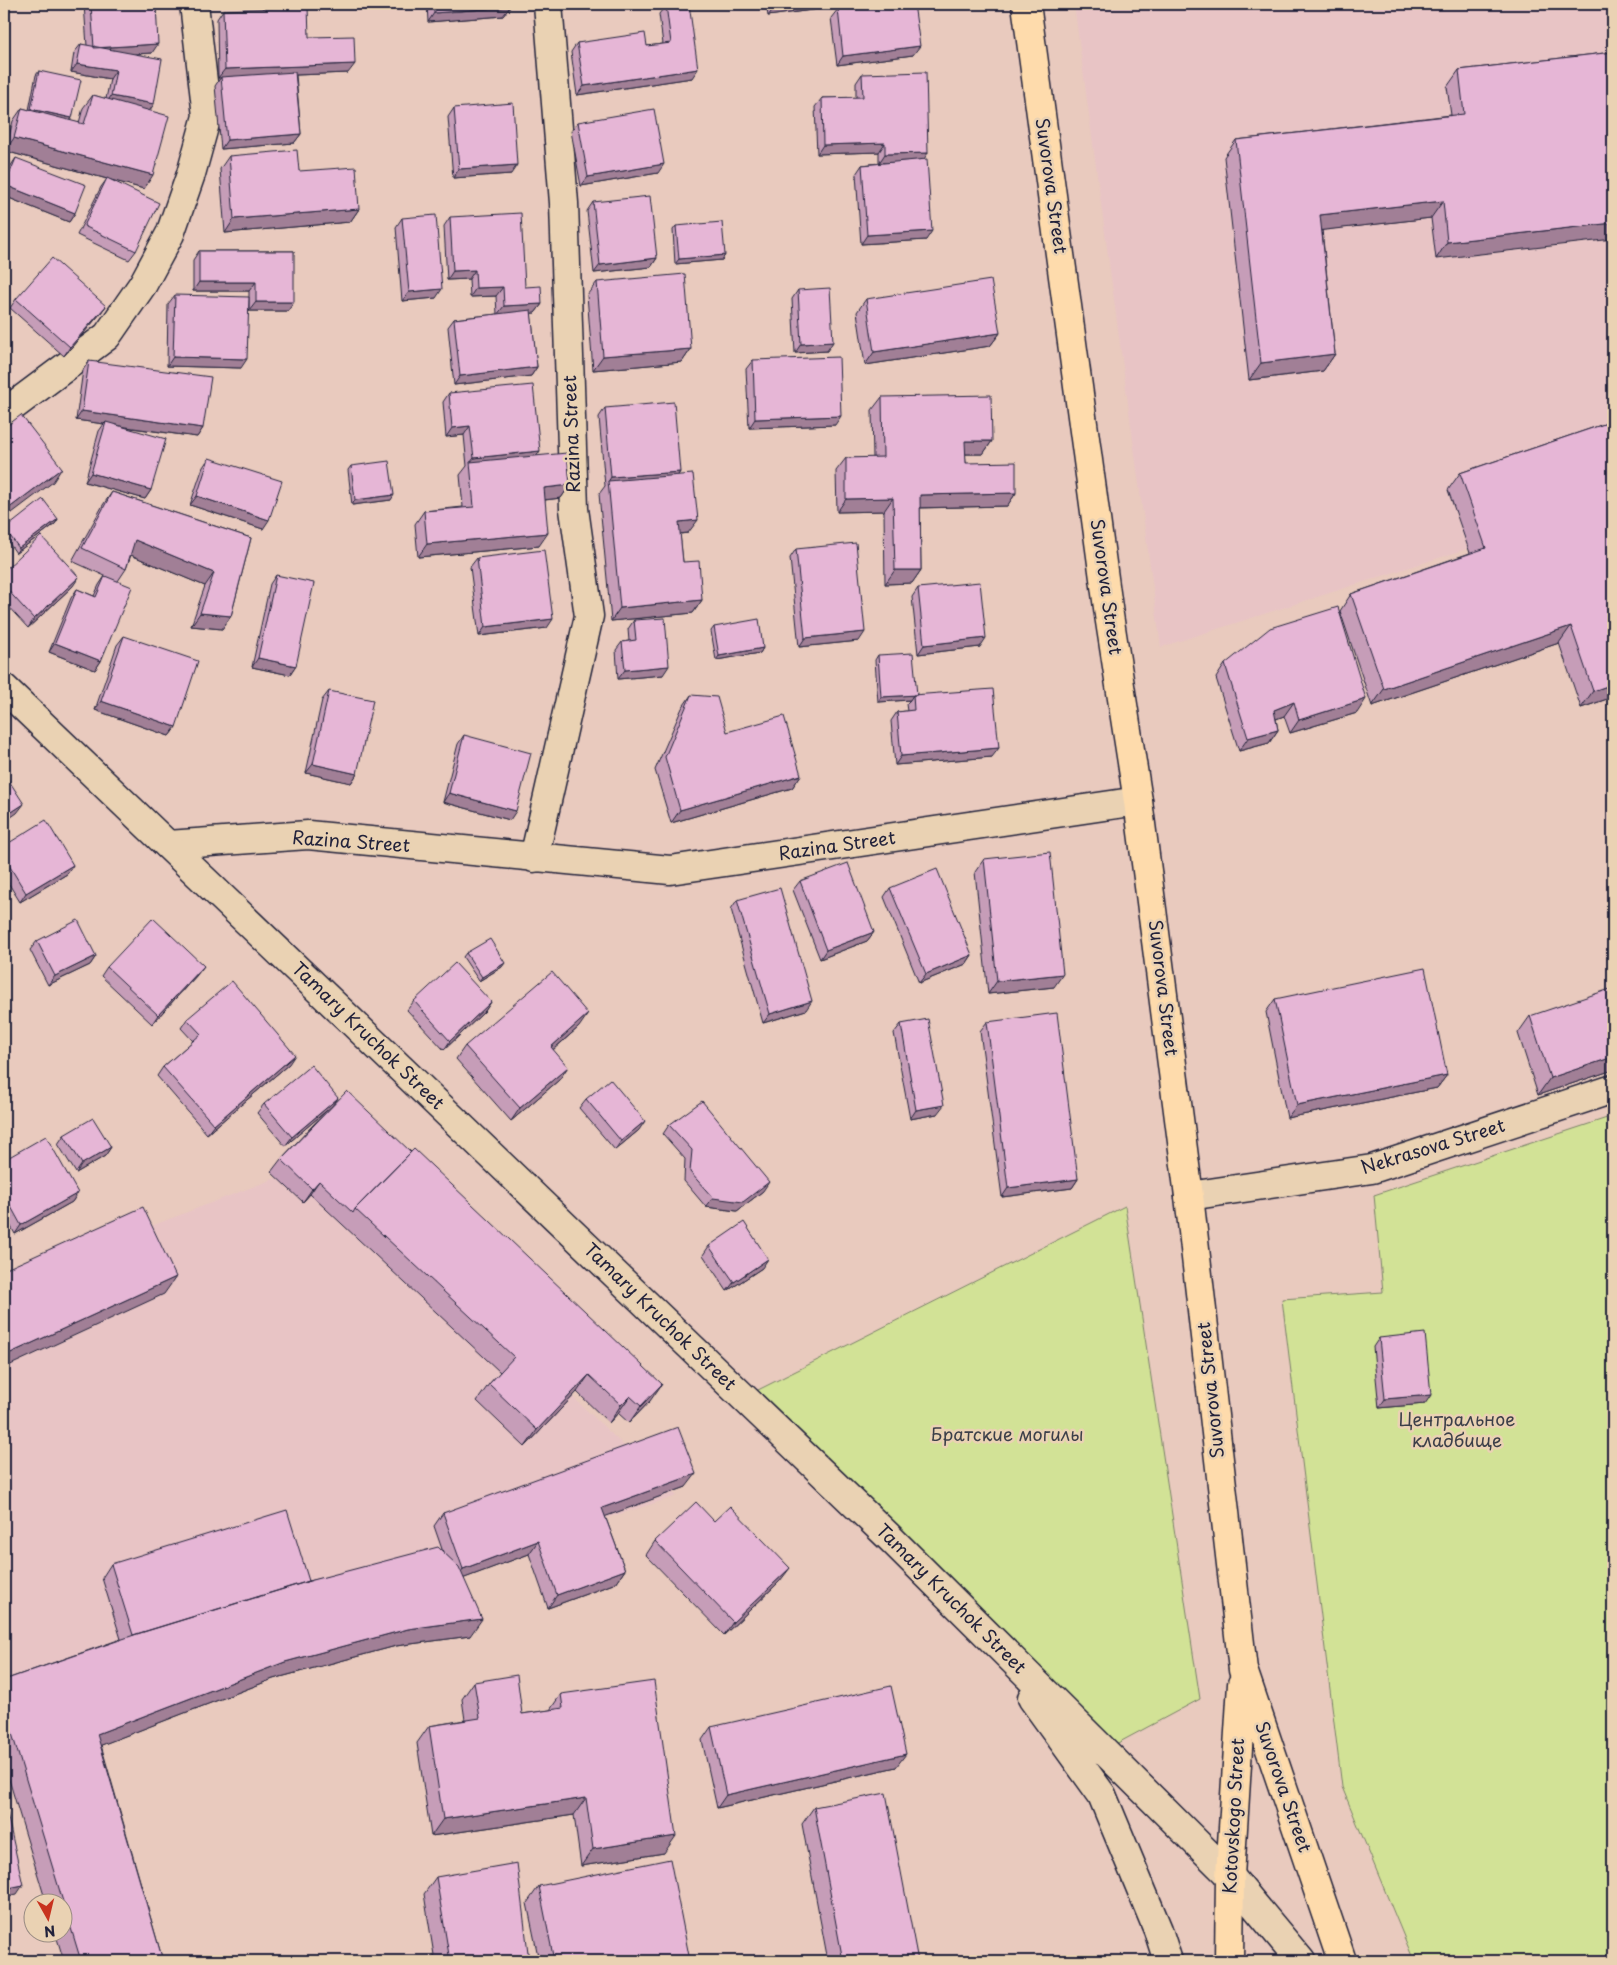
<svg xmlns="http://www.w3.org/2000/svg" width="1617" height="1965" font-family="'Playpen Sans',sans-serif">
<style>
.built{fill:#e8c4c5}
.green{fill:#d2e296;stroke:#7a8268}
.lines{fill:none;stroke-linecap:round;stroke-linejoin:round}
.street-casing{stroke:#22223b;stroke-width:31}
.secondary-casing{stroke:#22223b;stroke-width:31}
.primary-casing{stroke:#22223b;stroke-width:31}
.street{stroke:#ead2b3;stroke-width:28}
.secondary{stroke:#ead2b3;stroke-width:28}
.primary{stroke:#fedbac;stroke-width:28}
.wall{fill:#c69db8;stroke:#22223b}
.shaded-wall{fill:#a17f96;stroke:#22223b}
.building{fill:#e6b6d6;stroke:#22223b}
.labels{text-anchor:middle;stroke-width:5;stroke-linejoin:round;paint-order:stroke}
.street-label{font-size:18px;fill:#22223b;stroke:#ead2b3}
.park-label{font-size:18px;fill:#3c3f49;stroke:#ead2b3}
</style>
<rect width="100%" height="100%" fill="#e9cabe"/>
<filter id="ink" filterUnits="userSpaceOnUse"><feTurbulence type="fractalNoise" baseFrequency=".02" numOctaves="2"/><feDisplacementMap in="SourceGraphic" scale="10" xChannelSelector="R" yChannelSelector="G"/><feConvolveMatrix kernelMatrix="1 2 1 2 8 2 1 2 1" color-interpolation-filters="sRGB"/></filter>
<g filter="url(#ink)">
<path class="built" d="M1074,4H1613V502L1161,647Z
M343,1152L353,1176L579,1403L677,1496L4,1710V1283Z"/>
<path class="green" d="M1613,1116V1961H1414L1342,1787L1282,1299L1383,1292L1374,1195Z
M1125,1206L1200,1699L1101,1752L756,1391Z"/>
<g class="lines">
<g class="street-casing">
<path id="street" d="M4,413L107,336L143,284L170,234L191,174L207,116L194,4
M168,845L308,835L670,870L1138,801
M534,858L589,616L574,509L564,203L548,4
M1189,1196L1372,1169L1613,1089"/>
</g>
<g class="secondary-casing">
<path id="secondary" d="M4,688L887,1535L1230,1876L1301,1961
M1032,1698L1102,1795L1158,1930L1168,1961"/>
</g>
<g class="primary-casing">
<path id="primary" d="M1026,4L1109,615L1138,801L1189,1196L1243,1670L1342,1961
M1229,1961L1230,1876L1242,1684"/>
</g>
<use href="#street" class="street"/>
<use href="#secondary" class="secondary"/>
<use href="#primary" class="primary"/>
</g>
<path class="wall" d="M84,4H156L152,53L133,54L154,104L149,110L144,189L112,180L136,251L129,260L77,235L101,187L107,179L5,151L13,121L22,108L29,110L36,75L39,71L70,121L79,123L83,108L93,95L106,99L110,79L71,72L74,53L81,44L87,46Z
M427,4H509L510,7L503,16L428,22Z
M766,4H855L768,16Z
M666,5L692,78L577,95L571,52L577,43L647,46L663,44L659,14Z
M838,9L913,55L837,65L831,18Z
M223,10L309,37L348,73L296,75L301,134L294,143L221,149L215,86L221,77L218,78L217,19Z
M1613,52L1436,259L1431,218L1322,230L1335,354L1323,371L1249,380L1224,157L1236,140L1451,115L1447,87L1459,70Z
M862,74L924,160L926,240L861,244L856,174L862,165L879,163V152L817,154L815,107L822,98H856V83Z
M454,108L511,174L453,178L448,117Z
M578,122L658,173L581,186L571,131Z
M229,156L299,171L359,209L350,222L225,233L220,169Z
M16,158L75,213L69,222L4,196V182L10,167Z
M593,202L657,258L651,267L594,273L587,211Z
M450,217L525,287L542,304L535,313H531L537,367L531,376L454,385L448,327L454,319L497,314L496,296L470,297L469,279L447,280L444,226Z
M402,218L436,298L402,301L396,227Z
M676,226L725,255L722,260L675,264L673,230Z
M199,251H294L288,311H249V291H193V260Z
M597,282L691,349L682,362L593,370L587,295Z
M798,290L827,351L795,353L792,299Z
M175,295L241,368L167,366L168,304Z
M16,299L106,306L100,314L64,356L10,308Z
M866,299L1000,333L990,346L865,365L857,312Z
M753,360L835,425L749,428L746,369Z
M89,361L203,428L197,437L124,427L151,490L145,499L85,482L99,431L104,424L76,420L83,370Z
M449,393L536,456L570,485L561,498L545,500L539,546L418,557L415,524L424,511L463,507L460,475L467,466L464,435L446,437L443,402Z
M882,397L992,441L983,454H965L966,463L1016,493L1007,506L920,508L921,570L912,583L885,584L884,511L837,512L836,471L846,458H873L872,410Z
M605,408L680,472L678,475L688,533L680,534L683,562L702,600L693,613L611,621L599,494L605,486L599,417Z
M1613,421V697L1581,708L1559,643L1372,706L1340,611L1351,594L1470,553L1448,490L1460,473Z
M209,458L263,529L190,505L203,467Z
M351,466L391,500L352,505L348,470Z
M112,492L251,538L231,616L222,629L191,626L205,586L131,555L126,569L118,581L101,661L95,670L49,652L71,598L77,589L94,596L99,585L105,576L72,561L103,505Z
M58,519L55,524L16,553L4,536V530L5,529Z
M796,549L859,641L799,647L790,558Z
M477,558L547,628L479,636L470,567Z
M4,571L73,586L28,628L4,602Z
M276,575L296,666L290,675L252,667L270,584Z
M918,588L980,647L918,654L912,597Z
M634,620L663,675L618,679L616,650L622,642L629,641L628,629Z
M714,627L763,648L760,653L716,660L711,631Z
M124,636L176,727L169,736L95,710L117,645Z
M878,655L917,695L992,757L895,765L891,721L897,712L907,711L906,704L910,700L878,702L875,660Z
M1225,664L1357,713L1290,733L1284,716L1276,719L1278,730L1269,743L1239,751L1216,678Z
M329,691L357,774L351,783L306,773L322,700Z
M691,695L727,732L801,775L792,788L671,823L655,770L682,708Z
M464,735L510,820L443,802L458,744Z
M4,846L73,865L67,874L20,902L4,876Z
M984,859L1054,987L988,994L975,872Z
M800,881L874,932L867,941L820,959L793,890Z
M890,888L972,955L966,964L919,983L884,897Z
M737,900L806,1010L763,1023L731,909Z
M37,941L96,956L90,965L48,985L30,950Z
M466,953L502,967L479,981L463,957Z
M107,967L197,975L152,1024L101,976Z
M1275,999L1447,1075L1437,1088L1287,1118L1266,1012Z
M414,1001L491,1002L485,1011L444,1050L407,1010Z
M1530,1016L1613,1070L1538,1095L1518,1033Z
M187,1019L289,1064L207,1134L157,1076L163,1067L193,1041L181,1028Z
M987,1022L1078,1179L1072,1188L1002,1197L980,1031Z
M901,1024L937,1114L910,1119L894,1033Z
M579,1027L553,1050L559,1080L511,1121L456,1059L465,1046Z
M338,1098L334,1104L650,1401L629,1423L618,1413L609,1423L577,1392L525,1447L477,1401L489,1384L500,1372L310,1194L303,1202L271,1172L281,1159L328,1109L285,1146L257,1113L264,1104Z
M586,1099L639,1130L615,1150L579,1108Z
M669,1125L763,1191L737,1211L706,1207L684,1181L685,1159L663,1134Z
M64,1135L111,1147L105,1156L76,1173L58,1144Z
M4,1160L78,1193L72,1202L15,1234L4,1214Z
M709,1246L762,1268L727,1291L703,1255Z
M1379,1338L1425,1404L1379,1408L1373,1347Z
M686,1487L605,1516L625,1570L616,1583L548,1608L529,1554L464,1578L470,1636L396,1646L273,1679L101,1745L163,1961H64L55,1932H62V1902H46L4,1763V1680L121,1639L102,1578L111,1564L309,1581L443,1552L434,1526L443,1513Z
M714,1521L780,1581L724,1635L646,1555L655,1541Z
M474,1682L522,1714L550,1710L561,1694L664,1853L581,1866L574,1815L431,1836L417,1743L429,1726L465,1720L462,1699Z
M711,1727L896,1767L717,1808L702,1740Z
M814,1807L918,1961H828L802,1824Z
M436,1877L529,1961H435L424,1894Z
M539,1886L690,1961H539L527,1903Z"/>
<path class="shaded-wall" d="M800,4H855L768,16L774,8Z
M510,7L503,16L428,22L434,13Z
M158,44L152,53L88,57L94,48Z
M920,46L913,55L837,65L843,56Z
M77,64L116,70L110,79L71,72Z
M355,64L348,73L218,78L225,69Z
M698,69L692,78L577,95L584,86Z
M111,96L154,104L148,113L105,105Z
M31,109L72,118L69,122L28,113Z
M301,134L294,143L221,149L227,140Z
M14,138L153,175L144,189L5,151Z
M885,143L879,152L817,154L823,145Z
M928,153L922,162L879,163L885,154Z
M664,164L658,173L581,186L588,177Z
M517,165L511,174L453,178L459,169Z
M5,185L75,213L69,222L4,196V187Z
M1443,201L1431,218L1308,232L1320,215Z
M359,209L350,222L225,233L234,219Z
M1613,223V239L1436,259L1447,242Z
M932,231L926,240L861,244L867,235Z
M725,255L722,260L675,264L679,259Z
M657,258L651,267L594,273L600,265Z
M475,270L469,279L447,280L453,271Z
M199,282H256L249,291H193Z
M503,287L496,296L470,297L476,288Z
M442,289L436,298L402,301L409,292Z
M256,302H294L288,311H249Z
M542,304L535,313L497,315L504,306Z
M106,306L100,314L64,356L70,347Z
M1000,333L990,346L865,365L874,352Z
M833,342L827,351L795,353L801,344Z
M691,349L682,362L593,370L603,356Z
M1335,354L1323,371L1249,380L1261,363Z
M173,357L247,359L241,368L167,366Z
M537,367L531,376L454,385L460,376Z
M82,411L203,428L197,437L105,424L106,422L104,424L76,420Z
M841,416L835,425L749,428L755,419Z
M470,426L464,435L446,437L452,428Z
M965,441H992L983,454H956Z
M540,451L534,460L470,463L474,458Z
M62,468L53,482L4,519V512Z
M680,472L674,481L608,482L611,477Z
M91,473L151,490L145,499L85,482Z
M570,485L561,498L535,501L544,488Z
M1016,493L1007,506L911,508L920,495Z
M394,495L391,500L352,505L355,500Z
M197,496L269,520L263,529L190,505Z
M893,498L884,511L837,512L846,499Z
M58,519L55,524L16,553L19,548Z
M698,520L688,533L670,535L679,522Z
M548,533L539,546L418,557L427,544Z
M135,540L214,573L205,586L126,553Z
M895,570H921L912,583L885,584Z
M79,577L73,586L28,628L34,619Z
M702,600L693,613L611,621L620,608Z
M200,613L231,616L222,629L191,626Z
M553,619L547,628L479,636L485,627Z
M1571,626L1559,643L1372,706L1384,689Z
M865,632L859,641L799,647L805,638Z
M986,638L980,647L918,654L924,645Z
M55,643L101,661L95,670L49,652Z
M763,648L760,653L716,660L719,656Z
M258,658L296,666L290,675L252,667Z
M669,666L663,675L618,679L625,670Z
M1613,684V697L1581,708L1593,691Z
M913,695L910,700L878,702L881,697Z
M1366,699L1357,713L1290,733L1299,720Z
M101,701L176,727L169,736L95,710Z
M1294,702L1284,716L1265,723L1274,710Z
M1278,730L1269,743L1239,751L1248,738Z
M999,748L992,757L895,765L901,756Z
M313,764L357,774L351,783L306,773Z
M801,775L792,788L671,823L680,810Z
M449,793L516,811L510,820L443,802Z
M24,804L17,813L4,822V817Z
M73,865L67,874L20,902L26,893Z
M874,932L867,941L820,959L826,950Z
M972,955L966,964L919,983L926,974Z
M96,956L90,965L48,985L55,976Z
M505,963L502,967L479,981L482,977Z
M204,966L197,975L152,1024L158,1015Z
M1063,974L1054,987L988,994L997,981Z
M812,1001L806,1010L763,1023L770,1014Z
M491,1002L485,1011L444,1050L450,1041Z
M588,1014L579,1027L541,1060L551,1047Z
M295,1055L289,1064L207,1134L214,1125Z
M1613,1057V1070L1538,1095L1550,1078Z
M568,1067L559,1080L511,1121L520,1108Z
M1447,1075L1437,1088L1287,1118L1297,1105Z
M338,1098L332,1106L285,1146L292,1137Z
M944,1105L937,1114L910,1119L916,1110Z
M645,1121L639,1130L615,1150L621,1141Z
M111,1147L105,1156L76,1173L82,1164Z
M1078,1179L1072,1188L1002,1197L1008,1188Z
M319,1181L310,1194L303,1202L312,1189Z
M769,1182L763,1191L737,1211L706,1207L713,1198Z
M78,1193L72,1202L15,1234L21,1225Z
M768,1259L762,1268L727,1291L734,1282Z
M176,1277L164,1294L4,1368V1356Z
M589,1375L577,1392L525,1447L537,1430Z
M662,1384L650,1401L629,1423L641,1406Z
M1431,1395L1425,1404L1379,1408L1385,1399Z
M630,1396L618,1413L609,1423L621,1405Z
M696,1474L686,1487L593,1521L602,1508Z
M538,1541L529,1554L454,1582L463,1569Z
M790,1568L780,1581L724,1635L733,1622Z
M625,1570L616,1583L548,1608L557,1595Z
M482,1619L470,1636L396,1646L273,1679L86,1751L97,1734L285,1662L408,1629Z
M906,1754L896,1767L717,1808L726,1795Z
M586,1798L574,1815L431,1836L443,1819Z
M676,1836L664,1853L581,1866L593,1849Z
M23,1885L17,1894L4,1897V1889Z"/>
<path class="building" d="M91,4H156L158,44L94,48Z
M434,4H509L510,7L434,13Z
M677,4H689L698,69L584,86L577,43L645,33L647,46L671,43L666,5Z
M773,4H800L774,8Z
M882,4H914L920,46L843,56L838,9Z
M308,7L309,37L354,36L355,64L225,69L223,10Z
M81,44L162,59L154,104L111,96L116,70L77,64Z
M1613,52V223L1447,242L1443,201L1320,215L1335,354L1261,363L1236,140L1464,114L1459,70Z
M39,71L81,80L72,118L31,109Z
M295,72L301,134L227,140L221,77Z
M926,72L928,153L885,154V143L823,145L822,98L863,97L862,74Z
M93,95L169,116L153,175L14,138L22,108L84,124Z
M513,103L517,165L459,169L454,108Z
M654,109L664,164L588,177L578,122Z
M297,150L299,171L356,167L359,209L234,219L229,156Z
M16,158L86,185L75,213L5,185Z
M927,159L932,231L867,235L862,165Z
M107,178L159,203L136,251L84,226Z
M650,196L657,258L600,265L593,202Z
M521,213L525,287L541,286L542,304L504,306L503,287L476,288L475,270L453,271L450,217Z
M436,215L442,289L409,292L402,218Z
M722,222L725,255L679,259L676,226Z
M199,251H294V302H256V282H199Z
M52,258L106,306L70,347L16,299Z
M685,274L691,349L603,356L597,282Z
M991,280L1000,333L874,352L866,299Z
M830,288L833,342L801,344L798,290Z
M175,295L249,297L247,359L173,357Z
M531,310L537,367L460,376L454,319Z
M839,357L841,416L755,419L753,360Z
M89,361L211,377L203,428L82,411Z
M533,385L540,451L474,458L470,426L452,428L449,393Z
M991,395L992,441H965L966,463L1016,462V493L920,495L921,570H895L893,498L846,499V458L883,457L882,397Z
M674,402L680,472L611,477L605,408Z
M21,415L62,468L4,512V428Z
M1613,421V684L1593,691L1571,626L1384,689L1351,594L1486,548L1460,473Z
M106,422L166,439L151,490L91,473Z
M567,453L570,485L544,488L548,533L427,544L424,511L474,507L470,462Z
M209,458L282,481L269,520L197,496Z
M389,461L394,495L355,500L351,466Z
M693,474L698,520L679,522L683,562L699,561L702,600L620,608L608,481Z
M112,492L251,538L231,616L200,613L214,573L135,540L126,569L82,548Z
M43,499L58,519L19,548L5,529Z
M41,536L79,577L34,619L4,586V571Z
M856,543L865,632L805,638L796,549Z
M544,550L553,619L485,627L477,558Z
M276,575L314,583L296,666L258,658Z
M105,576L132,587L101,661L55,643L77,589L96,597Z
M980,582L986,638L924,645L918,588Z
M1338,607L1366,699L1299,720L1294,702L1274,710L1278,730L1248,738L1225,664L1270,628Z
M665,618L669,666L625,670L622,642L636,640L634,620Z
M759,619L763,648L719,656L714,627Z
M124,636L198,661L176,727L101,701Z
M913,653L917,695L881,697L878,655Z
M993,689L999,748L901,756L897,712L914,710L913,695Z
M329,691L373,700L357,774L313,764Z
M691,695L717,697L727,732L784,716L801,775L680,810L665,757Z
M464,735L531,753L516,811L449,793Z
M4,773L24,804L4,817Z
M46,820L73,865L26,893L4,857V846Z
M1050,852L1063,974L997,981L984,859Z
M848,863L874,932L826,950L800,881Z
M937,869L972,955L926,974L890,888Z
M780,888L812,1001L770,1014L737,900Z
M153,918L204,966L158,1015L107,967Z
M78,920L96,956L55,976L37,941Z
M490,939L505,963L482,977L466,953Z
M455,963L491,1002L450,1041L414,1001Z
M1425,968L1447,1075L1297,1105L1275,999Z
M552,972L588,1014L551,1047L568,1067L520,1108L465,1046Z
M232,981L295,1055L214,1125L163,1067L201,1034L187,1019Z
M1613,988V1057L1550,1078L1530,1016Z
M1057,1013L1078,1179L1008,1188L987,1022Z
M928,1019L944,1105L916,1110L901,1024Z
M311,1065L338,1098L292,1137L264,1104Z
M610,1079L645,1121L621,1141L586,1099Z
M347,1091L411,1152L355,1209L353,1213L319,1181L312,1189L281,1159Z
M702,1101L769,1182L743,1202L713,1198L690,1172L692,1150L669,1125Z
M93,1118L111,1147L82,1164L64,1135Z
M46,1136L78,1193L21,1225L4,1194V1160Z
M414,1149L662,1384L641,1406L630,1396L621,1405L589,1375L537,1430L489,1384L514,1357L355,1209Z
M143,1207L176,1277L4,1356V1270Z
M744,1222L768,1259L734,1282L709,1246Z
M1425,1333L1431,1395L1385,1399L1379,1338Z
M678,1427L696,1474L602,1508L625,1570L557,1595L538,1541L463,1569L443,1513Z
M696,1502L714,1521L730,1506L790,1568L733,1622L655,1541Z
M287,1510L309,1581L133,1635L111,1564Z
M438,1547L459,1567L482,1619L408,1629L285,1662L97,1734L163,1961H81L4,1707V1680L137,1634L313,1580Z
M517,1675L522,1714L563,1708L561,1694L654,1681L676,1836L593,1849L586,1798L443,1819L429,1726L480,1718L474,1682Z
M891,1686L906,1754L726,1795L711,1727Z
M886,1793L918,1961H843L814,1807Z
M4,1800L23,1885L4,1889Z
M670,1859L690,1961H554L539,1886Z
M517,1863L529,1961H450L436,1877Z"/>
</g>
<g class="labels">
<g class="street-label">
<text transform="translate(1051 186) rotate(82)" y="6">Suvorova Street</text>
<text transform="translate(572 434) rotate(-92)" y="6">Razina Street</text>
<text transform="translate(1106 587) rotate(82)" y="6">Suvorova Street</text>
<text transform="translate(351 842) rotate(4)" y="6">Razina Street</text>
<text transform="translate(837 846) rotate(-8)" y="6">Razina Street</text>
<text transform="translate(1163 988) rotate(83)" y="6">Suvorova Street</text>
<text transform="translate(368 1036) rotate(44)" y="6">Tamary Kruchok Street</text>
<text transform="translate(1433 1147) rotate(-17)" y="6">Nekrasova Street</text>
<text transform="translate(660 1317) rotate(44)" y="6">Tamary Kruchok Street</text>
<text transform="translate(1211 1390) rotate(-96)" y="6">Suvorova Street</text>
<text transform="translate(951 1599) rotate(45)" y="6">Tamary Kruchok Street</text>
<text transform="translate(1283 1787) rotate(71)" y="6">Suvorova Street</text>
<text transform="translate(1234 1816) rotate(-87)" y="6">Kotovskogo Street</text>
</g>
<g class="park-label">
<text x="1457" y="1426">Центральное<tspan x="1457" dy="21">кладбище</tspan></text>
<text x="1007" y="1441">Братские могилы</text>
</g>
</g>
<rect width="1617" height="1965" fill="none" stroke="#ead2b3" stroke-width="20"/>
<rect x="10" y="10" width="1597" height="1945" fill="none" stroke="#22223b" stroke-width="2" filter="url(#ink)"/>
<g transform="translate(48 1918) rotate(172)"><circle r="24" fill="#ead2b3" stroke="#9a8c83"/>
<path d="M0-4L9 19L0 12L-9 19Z" fill="#c8321e"/>
<text y="-8" font-size="14" font-weight="bold" text-anchor="middle" fill="#22223b">N</text>
</g>
</svg>
